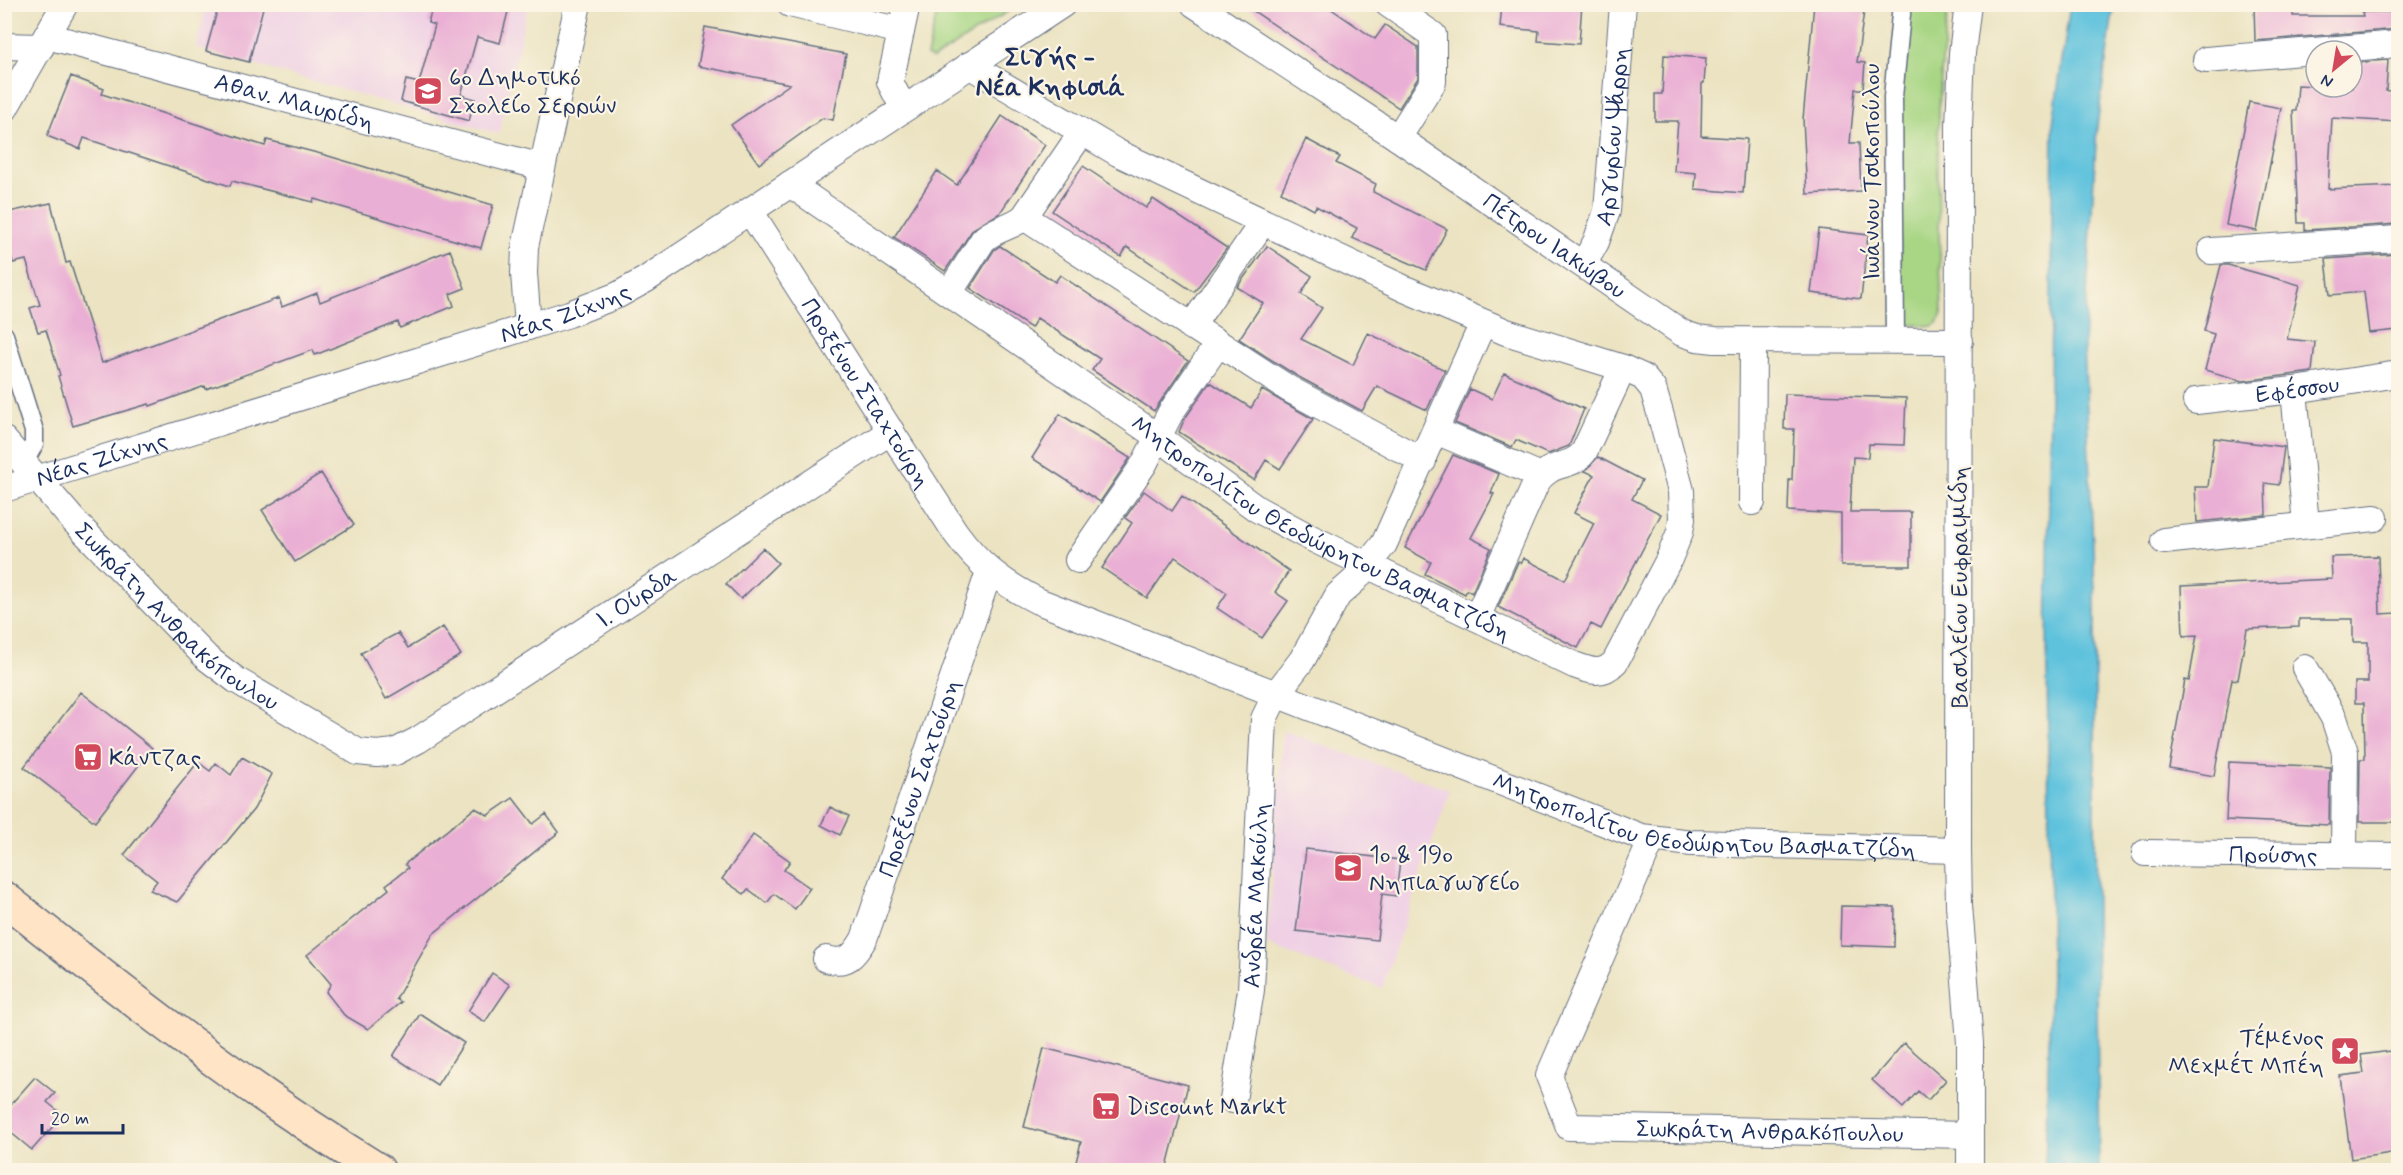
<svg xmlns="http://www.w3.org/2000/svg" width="2403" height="1175" font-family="Mynerve,sans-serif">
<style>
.built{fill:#efd0e5}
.green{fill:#a8d684;stroke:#628271;stroke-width:1.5}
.water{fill:#5fc2dd;stroke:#3d789e;stroke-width:1.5}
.building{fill:#eaafd4}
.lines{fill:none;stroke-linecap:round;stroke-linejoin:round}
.pedestrian-casing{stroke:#646e81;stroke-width:21}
.minor-casing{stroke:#646e81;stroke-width:28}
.secondary-casing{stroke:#646e81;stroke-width:36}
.pedestrian{stroke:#fff;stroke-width:18}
.minor{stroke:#fff;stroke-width:26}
.secondary{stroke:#ffe4c6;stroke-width:33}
.labels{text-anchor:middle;stroke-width:4.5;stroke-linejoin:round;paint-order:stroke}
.poi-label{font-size:24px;fill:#1b2f5e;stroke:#fcf5e5;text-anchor:start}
.street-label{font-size:24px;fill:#1b2f5e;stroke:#fcf5e5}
.neighbourhood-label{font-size:26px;font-weight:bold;fill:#1b2f5e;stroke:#fcf5e5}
</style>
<rect width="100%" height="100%" fill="#fcf5e5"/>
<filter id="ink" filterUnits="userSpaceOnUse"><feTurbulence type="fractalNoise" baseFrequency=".0167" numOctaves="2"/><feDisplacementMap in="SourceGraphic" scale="12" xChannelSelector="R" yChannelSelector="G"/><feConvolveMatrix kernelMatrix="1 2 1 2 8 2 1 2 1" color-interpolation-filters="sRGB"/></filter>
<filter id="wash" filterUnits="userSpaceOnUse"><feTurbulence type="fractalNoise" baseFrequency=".008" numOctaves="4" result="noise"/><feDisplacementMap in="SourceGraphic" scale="24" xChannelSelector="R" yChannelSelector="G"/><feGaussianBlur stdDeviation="1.35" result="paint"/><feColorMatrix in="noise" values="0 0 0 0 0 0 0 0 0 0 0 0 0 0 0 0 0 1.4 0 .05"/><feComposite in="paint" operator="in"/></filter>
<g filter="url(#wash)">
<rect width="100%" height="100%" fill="#ebe3c1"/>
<path class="built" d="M206,5H528L499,134L196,48Z
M1283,731L1450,790L1382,988L1267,945Z"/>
<path class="green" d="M939,4H1018V5L933,59L927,56Z
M1909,5H1949C1933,106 1938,211 1942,313L1938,323L1933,326L1900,324V99Z"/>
<path class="water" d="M2070,5H2114L2097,126L2084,346L2095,591V826L2099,1170H2045L2051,971L2047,665L2053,123Z"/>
<g id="blocks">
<path class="building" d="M219,4H264L249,62L206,51Z
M433,4H510L500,43L477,37L461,95L475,99L469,121L401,101L406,80L419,83L435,25L428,23Z
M1243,4H1324L1375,39L1385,25L1418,47V78L1399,108Z
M1502,4H1582L1579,44L1538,41L1539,31L1500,27Z
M1814,4H1865L1857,62L1865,63L1863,89H1855L1850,143H1859L1861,191L1807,194L1803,119Z
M2254,4H2293V16H2363L2362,12H2398V29L2255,41Z
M705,27L846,54L833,120L823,118L759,164L731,125L790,84L698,66Z
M1664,55L1706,58L1704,83H1702L1701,136L1747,139L1743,193L1695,189L1696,173L1674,171L1678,121H1655V94H1662Z
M2388,60L2386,91L2398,90V122L2332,118L2328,189L2398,186V224L2305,230V223H2298L2293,111H2296L2298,85L2352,88V63Z
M71,76L104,89L102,94L265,146L267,140L325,155L493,205L481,248L314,199L313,202L232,181L230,186L84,138L80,149L47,136Z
M2249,102L2281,108L2257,231L2226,225Z
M1002,116L1045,145L1000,213L973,229L945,271L894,237L937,171L957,185Z
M1306,139L1340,157L1336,163L1376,184L1373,192L1447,229L1426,270L1352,238L1357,228L1316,206L1314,210L1281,192Z
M1083,166L1146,208L1153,199L1227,248L1194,292L1127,247L1121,257L1052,211Z
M51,203L66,263L70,262L102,363L279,298L282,307L317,293L320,302L450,250L465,288L450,294L454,306L400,328L398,322L315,355L313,350L206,389L205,386L150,406L149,404L73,426L58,376L60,375L46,330L38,332L30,308L40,305L26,260L13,263L4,226V213Z
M1819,229L1868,235L1861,299L1811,293Z
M1000,246L1055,282L1060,275L1188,361L1154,411L1092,370L1100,359L1037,318L1031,328L970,288L994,250Z
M1267,246L1312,276L1301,294L1322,308L1301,339L1353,365L1368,333L1445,370L1427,410L1377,386L1362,411L1297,376L1239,339L1263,303L1237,287Z
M2398,254V330L2369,333L2364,292L2330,295L2326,259Z
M2221,265H2228L2300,285L2287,339L2315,342L2312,372L2243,381L2205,370L2214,334L2204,331Z
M1504,373L1584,409L1569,446L1548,454L1516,440L1512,447L1455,423L1470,389L1492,399Z
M1210,382L1251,408L1262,390L1313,419L1280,469L1266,460L1254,480L1179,432L1184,420Z
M1785,394L1906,398L1904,445L1869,444L1868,458L1853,457L1850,512H1911V566H1841V514L1788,511L1789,480H1792L1794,429H1784Z
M1060,414L1130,458L1100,502L1032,458Z
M2214,438L2284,447L2279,485L2265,483L2266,515L2197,522L2195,487H2208Z
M1453,455L1499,474L1491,493L1494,494L1471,538L1491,548L1472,593L1467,590L1465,594L1425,574L1431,562L1405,548Z
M1598,457L1642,480L1632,499L1661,514L1601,629L1591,624L1578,648L1498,607L1518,562L1521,563L1523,558L1565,580L1594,523L1574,513L1594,475L1585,471Z
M321,473L354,525L295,562L262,510Z
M1144,491L1172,511L1182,496L1289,571L1275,592L1288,601L1262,638L1217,608L1227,593L1175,557L1147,598L1102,568L1132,523L1125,518Z
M763,548L778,563L741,599L726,584Z
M2378,556L2380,614L2398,613V734H2394V822H2359L2360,759H2365L2364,703H2355V682H2368V642H2353V619H2299V627L2247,629L2238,680L2232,679L2214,776L2169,768L2185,680L2189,681L2197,635L2183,636L2181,586L2332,579L2331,557Z
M443,627L461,655L386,699L361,653L398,633L408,648Z
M81,692L152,748L95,822L24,767Z
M242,757L272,774L254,809L177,902L150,890L157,881L124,855L198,762L210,771L216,763L231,775Z
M2229,762L2330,767L2329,825L2226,820Z
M513,798L533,824L546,814L559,832L433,934L396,999L401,1002L368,1029L344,1015L326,992L331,984L307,955L389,889L386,885L408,868L405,864L475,808L488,815Z
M830,807L849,816L840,835L821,825Z
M753,835L790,861L784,870L810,888L795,909L774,894L767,903L748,889L744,894L722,879Z
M1306,849L1400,860L1396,896L1382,894L1377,940L1296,931Z
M1841,906L1895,907L1894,947L1840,945Z
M492,973L510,985L485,1022L468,1011Z
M420,1014L464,1043L437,1085L393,1056Z
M1904,1043L1946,1080L1928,1100L1918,1091L1903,1108L1872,1080Z
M1044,1048L1188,1085L1166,1170H1074L1081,1142L1024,1127Z
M2398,1050V1152L2351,1159L2340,1076L2364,1073L2361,1055Z
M35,1077L55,1093L47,1102L63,1115L32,1150L4,1127V1112Z"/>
</g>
</g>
<g filter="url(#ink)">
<use href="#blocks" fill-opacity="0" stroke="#646e81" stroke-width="1.5"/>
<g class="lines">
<g class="pedestrian-casing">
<path id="pedestrian" d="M4,335L34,431V444L24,462
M1895,340L1893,97L1902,4"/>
</g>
<g class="minor-casing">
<g id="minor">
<path d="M790,4L901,31"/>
<path d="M907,4L890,82L897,96L907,107"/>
<path id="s1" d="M1194,4L1398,138L1682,333L1697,338L1715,340L1960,341"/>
<path d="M1388,4L1433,35V82L1398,138"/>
<path d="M1968,4L1962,53L1959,126L1958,850L1959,905L1970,1043V1170"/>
<path id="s2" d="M47,36L542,167"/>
<path d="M4,46L41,47"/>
<path d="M2206,60L2398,44"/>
<path d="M4,110L65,4"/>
<path id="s3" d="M790,184L1158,437L1257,509L1307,536L1574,665C1590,671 1602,676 1615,662L1669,559L1680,532L1682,519L1681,491L1660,413L1653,389L1643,377L1623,368L1506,332L1405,289L1118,153L969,65"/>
<path id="s4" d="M750,211L955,532C979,565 1002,583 1038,601L1641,837L1692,843L1958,850"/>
<path d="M1024,217L1289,389L1423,461"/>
<path d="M2211,251L2398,239"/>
<path id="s5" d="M1584,263L1596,242L1607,211L1623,4"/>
<path d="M949,293L983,240C995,228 1011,228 1024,217L1082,132"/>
<path d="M528,327L524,273L525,247L578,4"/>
<path d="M1191,327L1263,222"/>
<path d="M2294,390L2306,525"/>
<path id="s6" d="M2196,401L2294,390L2398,374"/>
<path d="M1436,431L1541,476"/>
<path id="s7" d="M4,440L73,520L207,658L236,680L358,752L377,754L395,752L418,740L891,431"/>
<path id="s8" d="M4,489L569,314L618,295L645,280L1063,4"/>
<path d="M1752,502L1753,341"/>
<path d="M2164,541L2375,518"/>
<path d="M1078,560L1144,464L1171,412L1218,344"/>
<path d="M1477,618L1536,483C1552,459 1570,470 1584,452L1623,368"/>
<path d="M2305,668L2334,718L2345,752L2344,855"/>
<path id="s9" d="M1652,839L1549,1076L1569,1127L1970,1135"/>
<path id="s10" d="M2145,853L2398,856"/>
<path id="s11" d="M826,959C847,965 854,956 864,939L989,572"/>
<path id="s12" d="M1233,1100L1251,990L1264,719L1276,694L1302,660L1338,595L1355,580L1384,544L1483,323"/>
</g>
</g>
<g class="secondary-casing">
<path id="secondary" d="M4,898C125,995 246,1089 378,1170"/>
</g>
<use href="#pedestrian" class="pedestrian"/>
<use href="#minor" class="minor"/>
<use href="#secondary" class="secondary"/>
</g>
</g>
<defs>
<g id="school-square" transform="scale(1.5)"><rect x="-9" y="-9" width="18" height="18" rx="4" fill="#d1495b" stroke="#fcf5e5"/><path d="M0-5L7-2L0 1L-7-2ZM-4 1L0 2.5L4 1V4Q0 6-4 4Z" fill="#fff"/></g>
<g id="supermarket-square" transform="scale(1.5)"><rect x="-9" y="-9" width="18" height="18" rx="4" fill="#d1495b" stroke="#fcf5e5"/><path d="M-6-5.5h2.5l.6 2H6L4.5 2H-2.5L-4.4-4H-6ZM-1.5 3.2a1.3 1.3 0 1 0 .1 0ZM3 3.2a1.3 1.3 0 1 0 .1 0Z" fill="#fff"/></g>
<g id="sight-square" transform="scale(1.5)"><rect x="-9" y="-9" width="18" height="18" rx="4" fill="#d1495b" stroke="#fcf5e5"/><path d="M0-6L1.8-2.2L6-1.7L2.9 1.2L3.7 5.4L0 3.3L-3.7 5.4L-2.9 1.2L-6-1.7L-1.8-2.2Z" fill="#fff"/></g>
</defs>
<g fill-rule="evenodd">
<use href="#school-square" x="428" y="91"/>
<use href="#supermarket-square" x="88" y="757"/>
<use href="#school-square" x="1348" y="868"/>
<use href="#sight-square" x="2345" y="1051"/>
<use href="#supermarket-square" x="1106" y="1106"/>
</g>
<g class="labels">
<g class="poi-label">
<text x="449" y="85">6ο Δημοτικό<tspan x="449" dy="28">Σχολείο Σερρών</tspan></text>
<text x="109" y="765">Κάντζας</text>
<text x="1369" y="862">1ο &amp; 19ο<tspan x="1369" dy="28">Νηπιαγωγείο</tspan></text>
<text x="2324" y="1045" text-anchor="end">Τέμενος<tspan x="2324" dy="28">Μεχμέτ Μπέη</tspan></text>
<text x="1127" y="1114">Discount Markt</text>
</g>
<g class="street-label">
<text dy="8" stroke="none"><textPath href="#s2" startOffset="256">Αθαν. Μαυρίδη</textPath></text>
<text dy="8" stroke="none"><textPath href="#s5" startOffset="132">Αργυρίου Ψάρρη</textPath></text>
<text transform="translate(1871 172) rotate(-90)" y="8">Ιωάννου Τσικοπούλου</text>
<text dy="8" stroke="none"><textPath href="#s1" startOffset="434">Πέτρου Ιακώβου</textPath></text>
<text dy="8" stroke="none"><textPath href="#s8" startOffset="588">Νέας Ζίχνης</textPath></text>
<text dy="8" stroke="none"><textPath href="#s6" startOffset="102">Εφέσσου</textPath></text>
<text dy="8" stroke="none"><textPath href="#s4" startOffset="216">Προξένου Σταχτούρη</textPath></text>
<text dy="8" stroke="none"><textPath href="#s8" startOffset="102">Νέας Ζίχνης</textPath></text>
<text dy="8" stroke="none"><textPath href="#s3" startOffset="634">Μητροπολίτου Θεοδώρητου Βασματζίδη</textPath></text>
<text transform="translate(1959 587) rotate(-90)" y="8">Βασιλείου Ευφραιμίδη</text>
<text dy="8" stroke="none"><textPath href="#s7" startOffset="800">Ι. Ούρδα</textPath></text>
<text dy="8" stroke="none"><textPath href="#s7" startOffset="248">Σωκράτη Ανθρακόπουλου</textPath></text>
<text dy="8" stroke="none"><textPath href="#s11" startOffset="218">Προξένου Σαχτούρη</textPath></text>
<text dy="8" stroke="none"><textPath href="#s4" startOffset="1196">Μητροπολίτου Θεοδώρητου Βασματζίδη</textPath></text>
<text dy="8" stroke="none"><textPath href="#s10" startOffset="128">Προύσης</textPath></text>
<text dy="8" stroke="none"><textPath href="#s12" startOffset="206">Ανδρέα Μακούλη</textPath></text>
<text dy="8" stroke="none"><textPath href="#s9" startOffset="514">Σωκράτη Ανθρακόπουλου</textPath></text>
</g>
<g class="neighbourhood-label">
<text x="1050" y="65">Σιγής -<tspan x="1050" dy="30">Νέα Κηφισιά</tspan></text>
</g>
</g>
<rect width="2403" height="1175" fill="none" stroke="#fcf5e5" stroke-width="24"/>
<g transform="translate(2334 69) rotate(210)"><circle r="28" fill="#fcf5e5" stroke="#a2a6af" stroke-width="1.5"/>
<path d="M0-4.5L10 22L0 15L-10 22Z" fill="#d1495b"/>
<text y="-9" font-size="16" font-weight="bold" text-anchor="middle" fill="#1b2f5e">N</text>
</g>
<path d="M42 1124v9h81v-9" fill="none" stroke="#1b2f5e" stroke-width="3"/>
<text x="51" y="1124" font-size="18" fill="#1b2f5e" stroke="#fcf5e5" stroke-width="4.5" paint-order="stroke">20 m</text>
</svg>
